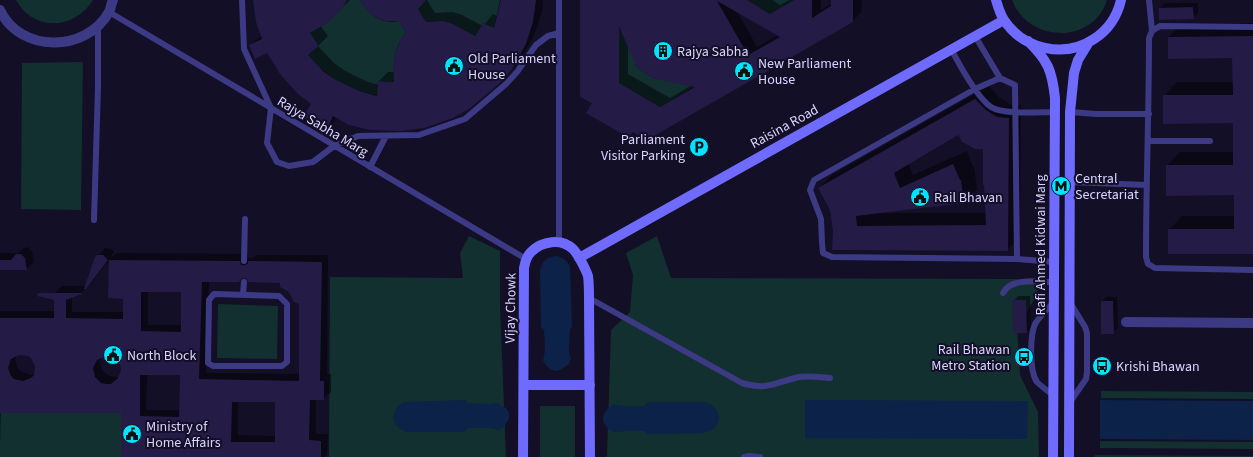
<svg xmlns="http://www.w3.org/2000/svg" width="1253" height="457" font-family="'Source Sans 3',sans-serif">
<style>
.green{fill:#12302f}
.water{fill:#0c2248}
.shadow{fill:#0007;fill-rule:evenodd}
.building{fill:#241b47;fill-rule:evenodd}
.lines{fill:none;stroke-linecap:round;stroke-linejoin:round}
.service{stroke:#3d3a85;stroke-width:6}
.minor{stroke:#3d3a85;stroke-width:10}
.tertiary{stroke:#3d3a85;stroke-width:10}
.secondary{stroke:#6f6bff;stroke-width:10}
.labels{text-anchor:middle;stroke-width:4;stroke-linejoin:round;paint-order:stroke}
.poi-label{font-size:14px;fill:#d9d4ff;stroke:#130f26;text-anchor:start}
.street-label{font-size:14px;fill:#d9d4ff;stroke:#130f26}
</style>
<rect width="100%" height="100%" fill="#130f26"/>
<path class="green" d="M16,0H93C75,30 33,32 16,0Z
M346,0H360C368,15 382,25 399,21L406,33C393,48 393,63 394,82L378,81L377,95C349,91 326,76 308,55L319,46L310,33C324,24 339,16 346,0Z
M424,0H500L494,28L483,23L475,36C456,25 449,20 426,22L418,9Z
M747,0H794L770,14Z
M1012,0H1107C1093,45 1028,43 1012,0Z
M618,5L636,66L652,78L678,83L725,68L660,107L619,83Z
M83,62L81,210L21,209L22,63Z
M469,236L500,251V305L506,457H329L330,277L463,278L460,253Z
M657,236L671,278L1036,279L1037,295L1017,327L1020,375L1038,412L1039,457H607L611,330L630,312L633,275L626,253Z
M218,304L278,306L277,359L217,358Z
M1101,391L1253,392V399L1101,398Z
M540,406H575V457H540Z
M0,413H121V457H0Z
M1100,441L1253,442V449L1100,448Z
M1095,455L1253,456V457H1095Z"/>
<path class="water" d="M556,256C563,257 566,260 570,266L572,327L570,330L569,351L571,359L569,364L560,370L555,371L550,369L546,365L543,361L545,350L544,330L541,327L540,271C542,262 546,257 556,256Z
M466,400L468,403L489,404L497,403L506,408L509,413V419L503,428L498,430L488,428H468L464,432H408C391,428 388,411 404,402Z
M805,400L1028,401L1027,439L805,438Z
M1100,400L1253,401V440L1100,439Z
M648,402H704C724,406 724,430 703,433L647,434L644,431C638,431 631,430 625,431C622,431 619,432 616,432C608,431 602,424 603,417C604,412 608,407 613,405C618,404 621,406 625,406C632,407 638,406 644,406Z"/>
<path class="shadow" d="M254,0H350L335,15L320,25L328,36L318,46L334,63L345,71L368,82L379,85V81L388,72H395L408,33L400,20L361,0H427L435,13L453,12L462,15L483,26L493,14L498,16L501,0H543L542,12L535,33L521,59L501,81L336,117L335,121L325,130L312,103L268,51L251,45L262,35Z
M581,0H772L780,5L789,0H821V10L832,3V0H862V11L853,21L635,131L629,137L593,102ZM737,11L778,35L757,47ZM628,44L692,85L670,98L628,74Z
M1165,3H1198V13L1193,18L1160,8Z
M1253,23V253L1169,230L1182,216H1235V194L1167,166L1180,152H1234V122L1164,96L1177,82H1234L1233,57L1169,37L1182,24Z
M989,86L999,97L1011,105H1021L1020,237L1007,250L834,231L831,209L819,188L832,175ZM958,134L984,148L986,213H886V212L964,202L977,189L974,167H973L967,151L913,175L908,163Z
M28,247L32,251L34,262L27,269H0V253H18L24,248Z
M105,248L112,249L114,252L111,257H112L117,253L247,254L248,258L252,259L257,255H328L327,374H331V392L323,399H316V434H328L327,454L325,457H122V412H1L0,445V311H55V293L62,286H86L95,259ZM110,259L109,297L124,298V312H72V296L81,293L89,286ZM244,276L281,282L300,303V374L206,373L209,281H239ZM148,291H182V325H148ZM17,355H28L32,358L36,366L35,373L31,375L22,372L18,369L15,360ZM111,355L115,357L121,365V375L118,377L109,376L102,370L100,360L101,356ZM147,374H181L180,410H146ZM238,401H276V436L238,435Z
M1018,296H1030L1031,328L1026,332L1013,301Z
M1106,297H1117L1118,328L1113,333L1102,302Z"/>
<path class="building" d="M253,0H347L341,10L335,16L327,23L310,33L319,46L308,55L324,72L336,80L359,91L377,96L378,81L394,82L393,63L395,53L401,39L406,33L399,21H385L371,15L364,7L360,0H426L418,9L426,22L443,21L453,24L475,36L483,23L494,28L501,0H536L533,22L526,44L512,69L501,82L469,109L453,118L424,128L400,131L370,130L349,125L333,116L326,132L302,117L311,104L297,93L280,74L267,53L255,59L249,45L262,39L256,22Z
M580,0H747L770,14L794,0H812V18L831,6V0H853V22L647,140L633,132L629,138L586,113L592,103L580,97ZM717,1L780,37L748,55ZM619,26L636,66L652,78L695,87L660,107L619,83Z
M1193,7L1194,19L1159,20V8Z
M1253,36V254H1168V229H1234V195L1166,196V165H1233V123L1163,124V95H1233L1232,58L1168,59V37Z
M975,99L986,110L997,117L1009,118L1008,251L832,250L833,231L830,210L818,188ZM958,135L962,142L975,149H983V185H984L986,225L857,226L856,216L964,203L961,180H960L953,164L900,188L894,173Z
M16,254H21L25,258L27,270H0V260H11Z
M97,255H103L108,260L86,289H84L94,259Z
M109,260L240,261L241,265H244L248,264V261L322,262L320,381H324V400H310L309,440L321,441V457H121V413H0V318H54V300L37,296L38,293H82V294L66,300V318L123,319V299L108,298ZM244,278L247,279L248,282L280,283V287L289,292L294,302L299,304V381L199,379L202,282H239L241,279ZM141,292H181V332L141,331ZM19,355L28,356L31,358L35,366L34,375L31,378L23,381L14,379L11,376L8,368L11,359ZM106,356L115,358L120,365L121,370L118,378L111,384H106L101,383L95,377L93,368L97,360ZM140,375H180L179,417L140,416ZM232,402H275V442H231Z
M1012,300H1026L1027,333H1013Z
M1101,301H1113L1114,334H1101Z"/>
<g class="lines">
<path class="service" d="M242,0L244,49L271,108L267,143L277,162L289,166L313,162L334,146L358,136L419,135L465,119L506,84L517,72L536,45L548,36L559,33V0
M1149,0L1152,31
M109,12L526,259
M1253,27L1160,26L1152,31L1149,38C1149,111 1146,184 1146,257L1148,264L1155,268L1253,270
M975,36L1000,78L1015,85L1017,259L832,257L823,253L822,243L821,219L810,190L814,180L975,89L1000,78
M951,49C959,64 977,98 991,107C1003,115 1039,112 1055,112
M1070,112L1096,114H1149
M1148,141H1210
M370,167L386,136
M1070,182L1146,185
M94,220L98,87V25
M559,242V33
M1017,259L1054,262
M244,261L245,219
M1003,293C1011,277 1039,282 1054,282
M214,294L279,296L287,304V362L282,366H213L208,363L209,300Z
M243,295L244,282
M589,298L742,383C767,390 772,384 795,378C806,375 818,377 830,378
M1053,303C1047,310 1039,317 1035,324C1030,336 1029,371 1037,382C1042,387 1048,391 1054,396
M1070,402L1086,379L1087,372V333L1085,327L1071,304
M744,457L749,456L760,457"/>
<path class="minor" d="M1126,322L1253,323"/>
<path class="tertiary" d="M0,10C20,53 86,53 109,12C111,8 111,4 113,0"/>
<path class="secondary" d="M996,0C998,7 1000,14 1004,20C1023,49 1064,59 1094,39C1108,30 1117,17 1121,0
M1028,41C1048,61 1052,70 1055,98L1053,457
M579,258L1004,20
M524,385H590
M523,457L524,268C525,262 527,256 531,252C542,241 561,238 573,249C578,254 586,270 588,276C589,283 589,291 589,298L590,457
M1069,457L1070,112L1074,73L1078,60L1089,42"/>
</g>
<defs>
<g id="building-disc" transform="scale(1)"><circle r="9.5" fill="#00e5ff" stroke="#130f26"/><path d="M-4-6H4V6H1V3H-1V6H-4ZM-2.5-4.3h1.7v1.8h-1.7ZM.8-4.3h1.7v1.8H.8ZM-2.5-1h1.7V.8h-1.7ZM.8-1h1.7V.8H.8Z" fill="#111"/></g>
<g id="civic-disc" transform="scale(1)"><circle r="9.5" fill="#00e5ff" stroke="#130f26"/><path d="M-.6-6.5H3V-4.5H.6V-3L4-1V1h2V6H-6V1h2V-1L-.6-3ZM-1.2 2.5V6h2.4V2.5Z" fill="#111"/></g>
<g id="parking-disc" transform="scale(1)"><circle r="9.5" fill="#00e5ff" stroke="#130f26"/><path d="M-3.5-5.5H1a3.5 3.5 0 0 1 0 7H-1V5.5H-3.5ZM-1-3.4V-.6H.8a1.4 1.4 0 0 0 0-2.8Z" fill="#111"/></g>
<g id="metro-disc" transform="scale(1)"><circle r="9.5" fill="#00e5ff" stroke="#130f26"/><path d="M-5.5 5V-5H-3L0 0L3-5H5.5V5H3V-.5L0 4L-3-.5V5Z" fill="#111"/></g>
<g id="bus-disc" transform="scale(1)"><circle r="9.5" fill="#00e5ff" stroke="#130f26"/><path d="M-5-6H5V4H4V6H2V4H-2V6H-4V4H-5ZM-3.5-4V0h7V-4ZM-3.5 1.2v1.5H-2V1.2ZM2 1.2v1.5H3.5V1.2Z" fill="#111"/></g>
</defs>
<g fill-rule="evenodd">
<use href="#building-disc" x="663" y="51"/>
<use href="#civic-disc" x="454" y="66"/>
<use href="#civic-disc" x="744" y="71"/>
<use href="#parking-disc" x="699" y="147"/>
<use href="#metro-disc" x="1061" y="186"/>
<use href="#civic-disc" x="920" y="197"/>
<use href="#civic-disc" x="113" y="355"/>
<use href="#bus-disc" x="1024" y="357"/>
<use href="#bus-disc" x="1102" y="366"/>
<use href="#civic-disc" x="132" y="434"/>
</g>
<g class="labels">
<g class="poi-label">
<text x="677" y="56">Rajya Sabha</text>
<text x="468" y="63">Old Parliament<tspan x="468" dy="16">House</tspan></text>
<text x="758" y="68">New Parliament<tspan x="758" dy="16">House</tspan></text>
<text x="685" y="144" text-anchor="end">Parliament<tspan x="685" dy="16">Visitor Parking</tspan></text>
<text x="1075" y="183">Central<tspan x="1075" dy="16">Secretariat</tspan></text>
<text x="934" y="202">Rail Bhavan</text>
<text x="1010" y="354" text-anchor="end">Rail Bhawan<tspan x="1010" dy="16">Metro Station</tspan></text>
<text x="127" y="360">North Block</text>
<text x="1116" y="371">Krishi Bhawan</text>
<text x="146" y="431">Ministry of<tspan x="146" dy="16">Home Affairs</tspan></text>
</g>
<g class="street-label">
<text transform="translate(323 126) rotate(31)" y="5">Rajya Sabha Marg</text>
<text transform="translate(784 126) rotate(-29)" y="5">Raisina Road</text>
<text transform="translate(1040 245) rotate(-90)" y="5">Rafi Ahmed Kidwai Marg</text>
<text transform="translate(510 308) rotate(-89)" y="5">Vijay Chowk</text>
</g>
</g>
</svg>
